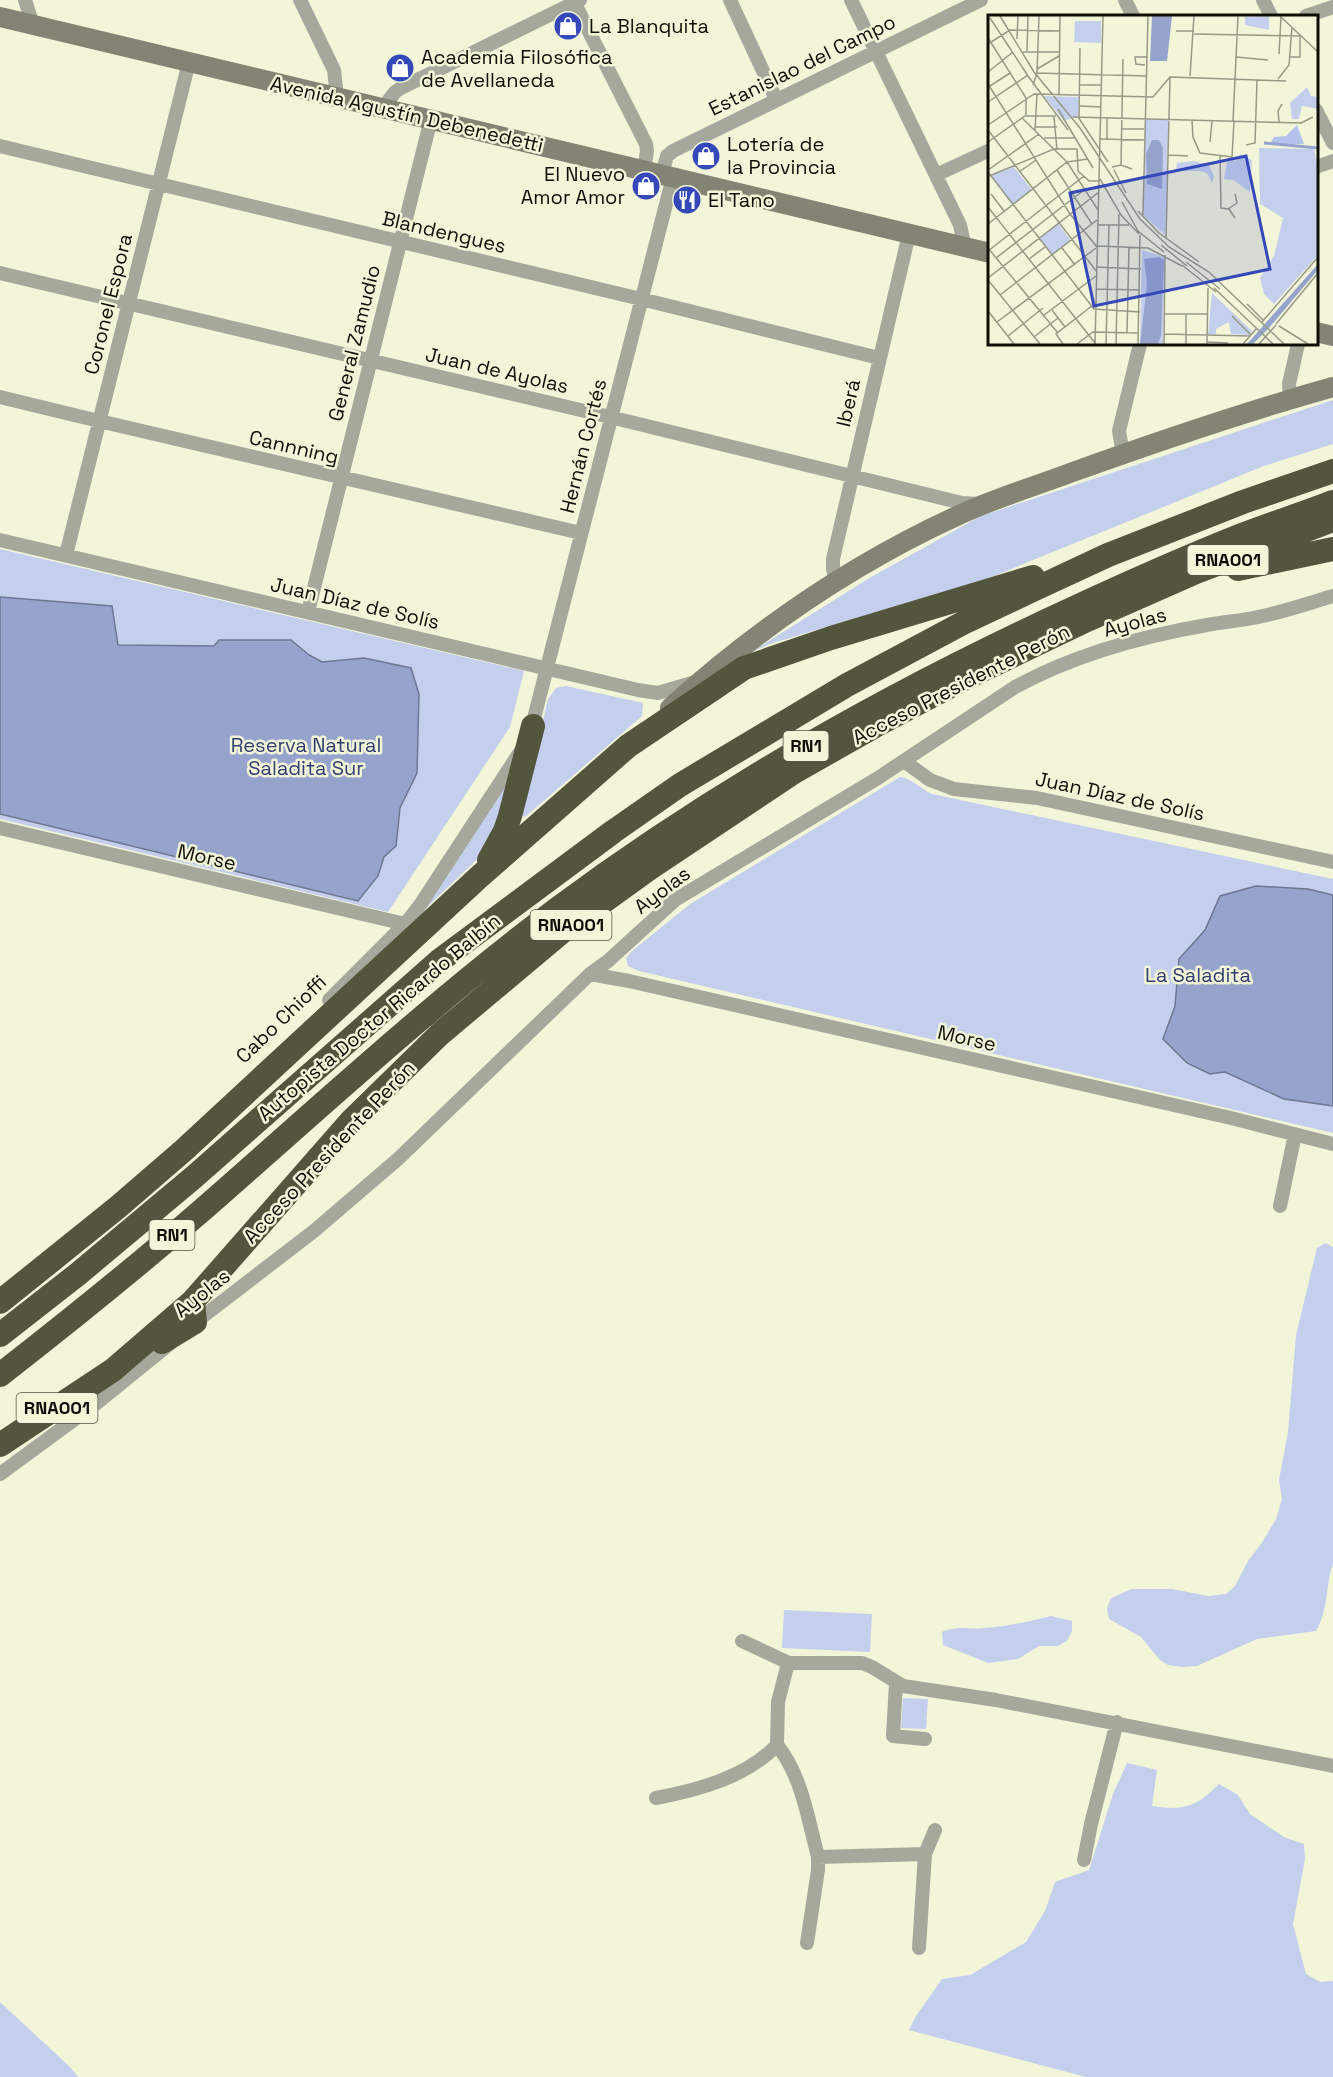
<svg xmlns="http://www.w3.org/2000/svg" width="1333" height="2077" font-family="'Space Grotesk',sans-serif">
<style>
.green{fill:#c4cfed}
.water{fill:#96a4cd;stroke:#6d7791;stroke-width:1.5}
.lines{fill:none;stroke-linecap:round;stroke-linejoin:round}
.street{stroke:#a7a89c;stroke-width:14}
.secondary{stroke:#838473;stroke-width:20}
.highway{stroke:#54553d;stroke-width:24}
.labels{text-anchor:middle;stroke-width:5;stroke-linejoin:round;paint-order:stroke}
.shield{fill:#f3f5d9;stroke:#535345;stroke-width:1.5}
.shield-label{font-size:18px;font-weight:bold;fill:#0e0e06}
.poi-label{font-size:20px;fill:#0e0e06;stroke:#f3f5d9;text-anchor:start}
.street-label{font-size:20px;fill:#0e0e06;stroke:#f3f5d9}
.park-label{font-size:20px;fill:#2f3d72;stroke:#f3f5d9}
.inset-river{fill:none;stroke:#96a4cd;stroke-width:3}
.inset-road{fill:none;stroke:#979985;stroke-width:1.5}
.view{fill:#3548ba;fill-opacity:0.15;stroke:#3548ba;stroke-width:3}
.inset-edge{fill:none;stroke:#0e0e06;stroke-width:3}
</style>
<rect width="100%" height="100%" fill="#f3f5d9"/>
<path class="green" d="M1333,400V444L1264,466L989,578L773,643L751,652L871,577L981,516Z
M0,549L524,671L510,727L388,912L0,819Z
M566,686L643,703L642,716L525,817L521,815L548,699L556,688Z
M512,774L490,847L425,909Z
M900,777C913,779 921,789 932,794L1333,879V1133L639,971L628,966L626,958L632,951L690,904Z
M1325,1243L1333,1247V1563C1325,1587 1329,1609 1316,1631L1257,1639L1197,1666L1182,1667L1168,1665L1160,1660L1141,1637L1109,1619L1107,1608L1111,1598L1132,1589H1172L1208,1596L1226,1594L1235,1586L1248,1561L1261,1544L1276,1519L1282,1499L1279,1480L1288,1432L1296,1335L1317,1248Z
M784,1610L872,1614L870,1652L782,1648Z
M1051,1616L1072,1621V1631L1067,1641L1058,1646H1039L1018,1659L988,1663L943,1645L942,1632C959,1625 967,1630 984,1628C1007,1626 1029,1622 1051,1616Z
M903,1698L928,1699L926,1729L901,1728Z
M1127,1763L1157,1770L1152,1806C1184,1811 1196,1807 1219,1784L1238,1795L1250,1814L1284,1837L1304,1844L1305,1859L1293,1924L1306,1974L1320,1982L1333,1981V2077H1086L909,2030L916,2016L942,1979L970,1975L1026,1942L1045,1911L1055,1882L1089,1870L1113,1794Z
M0,2002L70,2067L78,2077H0Z"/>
<path class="water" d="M0,597L112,606L118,645L214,646L219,640H291L309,655L322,662L364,658L411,668L419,694L417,773L400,808L396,846L384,857L378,876L358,901L0,814Z
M1256,886L1308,889L1333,895V1106L1284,1099L1225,1072L1210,1074L1187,1063L1163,1039L1175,1006L1179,959L1205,930L1220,896Z"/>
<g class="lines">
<path class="street" d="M25,0L33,25
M300,0L334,70L337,97
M573,0L646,144L647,151L644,170
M730,0L776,99
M851,0L960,225L965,248
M1125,0L1133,16
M1263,0L1271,16
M1306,16L1333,7
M383,108L395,92L401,88L580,0
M1316,110L1333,143
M0,146L641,299L879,358
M1316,167L1333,161
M662,174L667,156L673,151L981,0
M936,175L990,150
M0,273L610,417L962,503L979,504
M0,397L99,421L581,533
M1290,400L1289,384L1298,344
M1123,454L1119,431L1140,344
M0,540L638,690L658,693L695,682
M66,555L189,62
M836,582L833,569V559L909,234
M308,612L431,119
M531,730L673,177
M904,761L930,780L954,789L1037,798L1333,862
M0,828L405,924
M590,974L629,981L1231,1118L1333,1144
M329,1000L405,924L420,905L520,752
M1280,1206L1295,1134
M193,1324L314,1231L398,1159L590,974L608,961L675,900L878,778L1015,687C1072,656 1143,636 1207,625C1222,622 1238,621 1253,618C1280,613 1306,604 1333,596
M0,1474L98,1402L172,1342
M742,1641L789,1663
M896,1683L893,1736L925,1739
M777,1745C802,1776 808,1819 818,1857L925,1854
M656,1798C698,1790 747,1777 777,1745L778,1702L787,1667L789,1663H862L872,1667L903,1686L996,1700L1333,1766
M1084,1860L1091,1824L1117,1722
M807,1943L818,1870V1857
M919,1948L925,1854L935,1830"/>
<path class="secondary" d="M0,17L990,253
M1316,332L1333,336
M670,708C756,630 854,563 959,515C995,498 1033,487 1070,473C1156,442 1244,412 1333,387"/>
<path class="highway" d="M1238,569L1333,549
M489,860L505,831L510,816L533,726
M0,1302L118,1207L184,1150L479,877L628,746L744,668L831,638L1033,577
M0,1335L78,1274L194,1177L439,961L614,831L680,785L847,685L963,623L1035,589L1108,555L1243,502L1333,471
M162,1342L195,1322L193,1301
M0,1375C68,1322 135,1268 200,1212C318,1109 432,1003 557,909C717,790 891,692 1072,609C1128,583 1184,558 1242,535C1272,523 1303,514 1333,502
M0,1445L113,1370L193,1301L352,1120L440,1034L564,930L650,868L794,772L875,726L966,678L1087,620L1196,572L1333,520"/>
</g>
<defs>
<g id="shop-disc" transform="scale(1.5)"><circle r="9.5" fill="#3548ba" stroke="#f3f5d9"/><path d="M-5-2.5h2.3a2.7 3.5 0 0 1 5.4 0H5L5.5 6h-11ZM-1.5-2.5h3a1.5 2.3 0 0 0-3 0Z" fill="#fff"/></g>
<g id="restaurant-disc" transform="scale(1.5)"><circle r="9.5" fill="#3548ba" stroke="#f3f5d9"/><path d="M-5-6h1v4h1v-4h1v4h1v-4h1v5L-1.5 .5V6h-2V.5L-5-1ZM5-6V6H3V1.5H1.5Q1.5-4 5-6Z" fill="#fff"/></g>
</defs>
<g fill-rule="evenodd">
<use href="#shop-disc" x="568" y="26"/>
<use href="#shop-disc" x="400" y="68"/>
<use href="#shop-disc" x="706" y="156"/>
<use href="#shop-disc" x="646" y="186"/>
<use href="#restaurant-disc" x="687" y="200"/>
</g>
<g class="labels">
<g class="shield">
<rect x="1187.5" y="545" width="81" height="30" rx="4.5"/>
<rect x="783.5" y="731" width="45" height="30" rx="4.5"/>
<rect x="530.5" y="910" width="81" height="30" rx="4.5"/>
<rect x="149.5" y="1220" width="45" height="30" rx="4.5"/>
<rect x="16.5" y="1393" width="81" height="30" rx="4.5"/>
</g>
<g class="shield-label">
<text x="1228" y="566">RNA001</text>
<text x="806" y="752">RN1</text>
<text x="571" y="931">RNA001</text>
<text x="172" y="1241">RN1</text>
<text x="57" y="1414">RNA001</text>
</g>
<g class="poi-label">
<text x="589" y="33">La Blanquita</text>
<text x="421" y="64">Academia Filosófica<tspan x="421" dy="23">de Avellaneda</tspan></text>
<text x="727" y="151">Lotería de<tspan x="727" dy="23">la Provincia</tspan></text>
<text x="625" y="181" text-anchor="end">El Nuevo<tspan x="625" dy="23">Amor Amor</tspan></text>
<text x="708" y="207">El Tano</text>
</g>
<g class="street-label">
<text transform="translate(802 65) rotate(-26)" y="7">Estanislao del Campo</text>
<text transform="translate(407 114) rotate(13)" y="7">Avenida Agustín Debenedetti</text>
<text transform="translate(444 232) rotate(13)" y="7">Blandengues</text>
<text transform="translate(108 304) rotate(-76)" y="7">Coronel Espora</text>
<text transform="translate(354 343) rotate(-76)" y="7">General Zamudio</text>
<text transform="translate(497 370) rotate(13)" y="7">Juan de Ayolas</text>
<text transform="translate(848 403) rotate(-77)" y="7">Iberá</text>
<text transform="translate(583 446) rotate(-76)" y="7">Hernán Cortés</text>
<text transform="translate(294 447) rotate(13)" y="7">Cannning</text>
<text transform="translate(355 603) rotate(13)" y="7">Juan Díaz de Solís</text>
<text transform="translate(1135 622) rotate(-15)" y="7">Ayolas</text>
<text transform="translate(961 684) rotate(-27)" y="7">Acceso Presidente Perón</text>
<text transform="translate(1120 796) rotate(12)" y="7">Juan Díaz de Solís</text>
<text transform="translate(207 857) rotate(13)" y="7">Morse</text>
<text transform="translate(662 890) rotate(-37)" y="7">Ayolas</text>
<text transform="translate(379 1017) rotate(-40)" y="7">Autopista Doctor Ricardo Balbín</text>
<text transform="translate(281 1019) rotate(-44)" y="7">Cabo Chioffi</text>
<text transform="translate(967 1038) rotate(13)" y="7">Morse</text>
<text transform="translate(329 1152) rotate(-47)" y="7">Acceso Presidente Perón</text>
<text transform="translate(202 1293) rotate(-38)" y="7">Ayolas</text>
</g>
<g class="park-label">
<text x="306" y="752">Reserva Natural<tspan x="306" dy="23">Saladita Sur</tspan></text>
<text x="1198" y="982">La Saladita</text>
</g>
</g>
<g transform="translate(988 15)">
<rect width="330" height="330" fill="#f3f5d9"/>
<path d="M281,1V15L257,10V2ZM87,6H113V28L86,27ZM319,72L323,81L330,82V94L314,91L311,104H304L302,88ZM56,81L91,82L90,101L76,106ZM157,104L181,105L177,220L156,201ZM271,133L326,134L330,154V240L286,289L276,279L272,263L286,241L295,203L272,189ZM252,139L264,145L262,177L245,165L236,164L239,147L250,145ZM206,146L221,150L226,161L224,168L219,158L212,156H188L189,148ZM25,151L44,175L24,190L2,160ZM70,208L83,226L64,240L51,223ZM154,235L177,242L175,329H152ZM224,278L264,316L261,320L243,319L241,307L228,314V319H220Z" fill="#c4cfed"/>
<path d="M309,110L316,129L281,130L286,122L298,121Z" fill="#b4c3ed"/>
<path d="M164,1H184L179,46H162ZM164,125H171L175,133L174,174L159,169L158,139ZM171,242L176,245L173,321L170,329H152L159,269L156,244ZM330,249V255L281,313L265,329H259Z" fill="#96a4cd"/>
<path class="inset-river" d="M276,128L330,133"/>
<path class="inset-road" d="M12,1L46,57L92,113L152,204L181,232L221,257L296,329M292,1L330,37M2,3L40,61M188,16H206M206,19L313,21M0,23L38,83V100M29,24L30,1M0,29L22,15L72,16M39,36L40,1M35,37H71M291,39L293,2M248,42L280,45M301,42H312V22M157,50L148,49L147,42H159M49,54L71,41M0,57L25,37M49,58L159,61M40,61L80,115M202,61L206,1M290,64L301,50L304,12M0,69L82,199L109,232M45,70L49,58L51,1M92,70H114M2,71L22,58M71,80L72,1M0,87L40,60M92,91L113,92M70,94L105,153M66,102L69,135M85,102L313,108L325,102M90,102L120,147M91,102L92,33M34,103L79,147L110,195M204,106L205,122L212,138L244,142L246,106M245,106L250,1M291,107L290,96L294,89M0,110L46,79L165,82L182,62L298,66M48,112H69M134,114H156M0,115L109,257M47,115L49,79M56,123H86M111,124L156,125M119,124V103M0,127L37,101H68M222,127L224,106M258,130L267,128L269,65M180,140L200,141M232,141L233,193L241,194L247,203M133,150L135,44M124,152L133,150L144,154M0,155L51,119M69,155L104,209M126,155L138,178M0,157L106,294L152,297M31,157L48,145M1,161L66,134H89L90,156L101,166H111M112,164L133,200L151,219M3,179L16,196M134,187L150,216L176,237M0,192L107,328M240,194L249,188L247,179M150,196L171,218L211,247M155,200L160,1M0,209L79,147L100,144M110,210H141M178,223L182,62M173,230L199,251M110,231L160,233L194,251M0,233L70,318M74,233L87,250M0,236L96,161M8,243L96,175M41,244L57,232M198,247L232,274M194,250L228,277M109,252L153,254M0,263L111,177M0,265L52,329M226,273L285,329M109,274L152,275M12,280L109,205M259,289L276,306M64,295L77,312M0,296L26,329M176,299H220M56,300L108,261M244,301L263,320M9,307L108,233M274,307L330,242M288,309L330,258M291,311L320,329M139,318L141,232M176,319L262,321M20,321L55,293M46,322L70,303M219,327L240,328M75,329L68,319L105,290M89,329L105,317L151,318M107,329L115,1M118,329L121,210M128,329L131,199M150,329L152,220M176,329L177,240M198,329V299M219,329L220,273M255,329L269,313M271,329L288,310"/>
<path class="view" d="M258,141L282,254L106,291L82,178Z"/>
<rect width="330" height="330" class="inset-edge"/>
</g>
</svg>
